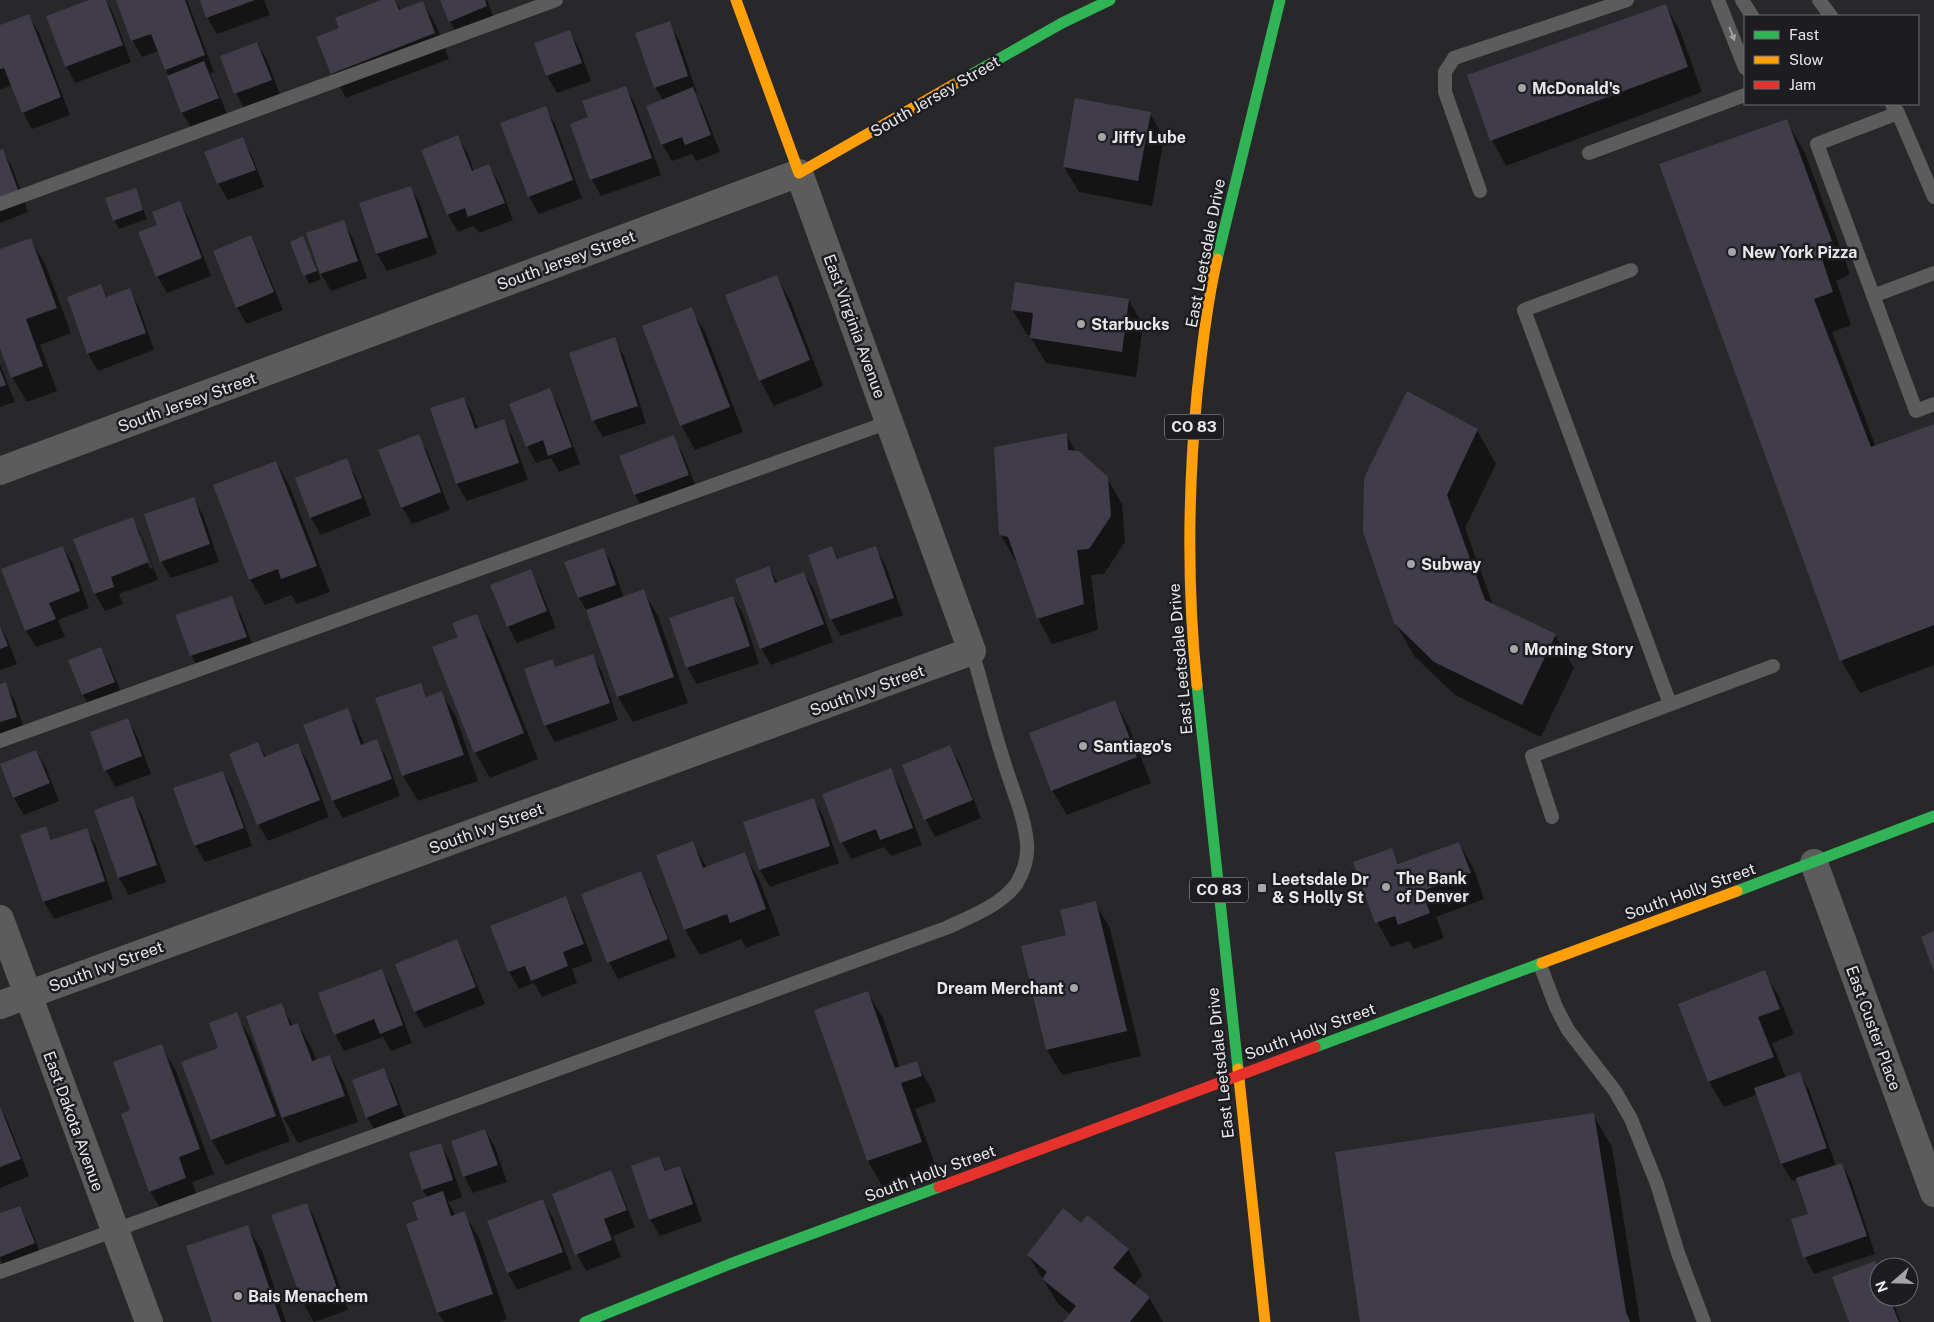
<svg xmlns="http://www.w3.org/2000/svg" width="1934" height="1322" font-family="'Public Sans',sans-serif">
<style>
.shadow{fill:#0007;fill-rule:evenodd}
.building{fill:#403c4a}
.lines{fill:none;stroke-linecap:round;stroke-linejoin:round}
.lane{stroke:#5c5c5c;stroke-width:14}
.street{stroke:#5c5c5c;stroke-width:28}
.fast{stroke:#30b455;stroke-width:11}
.slow{stroke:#ff9f0a;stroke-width:11}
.jam{stroke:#e5322d;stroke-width:11}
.oneway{fill:#a2a2a3}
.poi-dot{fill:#a5a4a6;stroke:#1d1d21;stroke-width:2}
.labels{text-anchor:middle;stroke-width:5;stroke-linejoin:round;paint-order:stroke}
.shield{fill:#1d1d21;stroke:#abaaae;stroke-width:1}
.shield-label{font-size:15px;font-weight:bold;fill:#e8e7ea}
.poi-label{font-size:16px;font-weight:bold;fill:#e8e7ea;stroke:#1d1d21;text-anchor:start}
.street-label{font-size:16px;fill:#e8e7ea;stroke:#1d1d21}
</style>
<rect width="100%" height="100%" fill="#282729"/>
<path class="shadow" d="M92,0H106L113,13L131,62L75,83L66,66Z
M117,0H187L214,72L210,73L228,116L192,129L182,113L159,51L142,57L132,40Z
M201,0H264L270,15L217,34L207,17Z
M385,0H395L401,10L422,2L437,27L449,59L346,98L332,73L340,29Z
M442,0H487L496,23L460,38L450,22Z
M1666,6L1680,31L1702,92L1506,166L1492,140L1468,75Z
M29,16L39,33L70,115L32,129L23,112L12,85L0,90V27Z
M669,23L679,40L697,93L695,94L702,106L720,152L696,161L692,154L672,161L662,144L663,100L655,87Z
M569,31L579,48L591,81L557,93L547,76L536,43Z
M257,43L267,60L281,97L245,110L236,93Z
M625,87L635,104L661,175L601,196L592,180L572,125L590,118Z
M545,108L555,124L582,198L539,214L529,197L502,124Z
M1150,113L1164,138L1152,206L1079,192L1064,167Z
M1786,120L1805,153L1850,274L1836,281L1851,325L1832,332L1876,447L1934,425V665L1860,693L1841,660Z
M458,137L468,154L474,172L489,166L499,183L513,220L479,233L474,226L458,232L448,215L423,151Z
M243,139L252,156L264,187L228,200L218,183Z
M2,150L12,167L28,212L0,223V151Z
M410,187L420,204L437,254L387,271L377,254Z
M135,189L147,219L119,229L114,220Z
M179,202L189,219L211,276L167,293L157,276L158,225Z
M343,222L353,239L367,278L331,291L320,272H318L321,279L309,284L291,242L303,238L318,272L320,271Z
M251,237L260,254L283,310L246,324L237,307Z
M30,239L45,264L71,333L40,345L57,391L27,402L12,377L0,344V250Z
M777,277L791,302L823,386L774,406L760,380Z
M101,286L108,298L129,290L139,307L154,350L98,371L88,354L68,297Z
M1129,300L1143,325L1136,377L1046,363L1031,338V335H1027L1012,309Z
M691,309L706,334L743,432L695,450L681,425Z
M614,339L624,356L646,423L603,437L593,420Z
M0,364L15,402L0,407Z
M549,390L559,407L580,464L559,472L551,458L536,463L527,446Z
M464,398L473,415L478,429L503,421L513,438L528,480L467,501L457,484L432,409Z
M1477,430L1496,464L1465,528L1493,605L1555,635L1574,668L1541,737L1455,695L1414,656L1395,622L1365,532Z
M1066,434L1076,452L1107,478L1122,504L1125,542L1104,574L1091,575L1098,630L1052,644L1038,618L1018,560H1015L1000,534Z
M418,436L428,453L450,510L412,524L402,507Z
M673,437L683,454L698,492L645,512L635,495L621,456Z
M346,460L356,477L371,515L321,535L311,518L296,479Z
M276,462L290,487L330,592L297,604L291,595L265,605L250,579Z
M193,498L203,515L219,562L171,578L161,561Z
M132,519L142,536L158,580L119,594L123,604L105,611L95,594L75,540ZM138,535H141L153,568L150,569Z
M63,547L73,564L89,608L58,620L65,637L36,647L26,631Z
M875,547L885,564L903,615L841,636L831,619L832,548L839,560Z
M603,549L613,566L624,598L643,591L658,616L688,703L633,722L618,697L589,614L579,598Z
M769,568L778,583L804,573L814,590L833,642L771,665L761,648Z
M530,571L540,588L556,628L517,643L508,626Z
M733,597L743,614L759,664L697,684L687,667Z
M231,598L241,615L256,654L201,672L191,655Z
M476,615L491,641L538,759L490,778L475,752L459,638Z
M0,626L8,641L17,664L0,670Z
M101,648L110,665L124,700L93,712L83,695L70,660Z
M592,656L602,672L618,720L555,742L545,725L552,661L556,668Z
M5,684L15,701L26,734L0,742V685Z
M420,684L427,697L441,692L456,717L478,781L418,801L403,776L377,699Z
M1115,702L1129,727L1151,783L1067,815L1052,790Z
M347,710L357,726L364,745L376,741L386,757L400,796L343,818L333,801L305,726Z
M127,719L137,736L151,774L115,787L106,770Z
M258,744L266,757L298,745L308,762L329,817L268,841L258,824Z
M950,747L960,764L981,818L935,837L926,820L904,766Z
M36,751L46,768L59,801L24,815L14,798L1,765Z
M890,770L900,787L922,845L891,856L884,847L851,859L842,842Z
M223,772L232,789L252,846L205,862L195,845Z
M133,798L142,815L166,882L129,895L119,878L95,811Z
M813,799L823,816L839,863L770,887L760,870Z
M46,828L53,841L86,830L96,846L113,899L54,919L44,902L22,836Z
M692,842L707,868L744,854L759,879L780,935L746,948L741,939L700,955L685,930L658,855Z
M1459,843L1474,869L1484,899L1436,917L1444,938L1414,949L1409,941L1391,947L1377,922L1391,850L1400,865Z
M640,873L650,890L676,957L618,979L609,962Z
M566,898L575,915L593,961L572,969L577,983L542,997L534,983L519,989L509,972L491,927Z
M1095,903L1110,928L1141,1056L1062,1075L1047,1050L1068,936Z
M457,941L466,958L485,1004L425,1028L415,1012Z
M381,970L391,987L412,1043L391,1051L383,1037L344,1051L335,1034Z
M1764,972L1779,997L1794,1034L1772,1043L1786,1078L1799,1073L1809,1090L1836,1166L1842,1164L1851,1181L1875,1254L1814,1274L1805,1257L1810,1214L1798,1179L1792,1181L1782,1164L1758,1094L1724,1107L1709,1082L1679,1005Z
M868,993L883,1018L900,1068L916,1062L931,1088L936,1101L915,1109L936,1167L882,1186L868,1161L816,1011Z
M281,1005L293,1026L298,1024L312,1049L317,1061L330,1056L344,1082L358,1122L298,1143L283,1117Z
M236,1014L251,1039L290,1141L226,1165L212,1140L182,1062L220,1048Z
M161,1046L176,1071L214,1174L192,1182L200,1203L165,1216L150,1191L132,1111Z
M383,1069L393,1086L407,1123L377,1134L367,1117Z
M0,1107L8,1122L29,1176L0,1188Z
M1593,1114L1612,1147L1640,1322H1362Z
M485,1130L495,1147L507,1182L473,1193L464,1176Z
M440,1144L450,1161L462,1197L448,1202L456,1216L464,1213L479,1238L507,1319L499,1322H444L438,1313L408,1225L420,1221L428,1198L423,1190L411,1154Z
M659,1157L667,1172L680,1167L689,1184L702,1221L660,1236L650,1219Z
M610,1172L620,1189L635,1227L613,1236L621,1257L586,1271L577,1254Z
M543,1201L553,1218L572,1269L517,1290L508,1273Z
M307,1204L316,1221L348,1310L314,1322L304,1305L273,1216Z
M19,1207L29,1224L43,1260L8,1274L0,1260V1215Z
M247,1226L262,1251L286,1322H213Z
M1128,1249L1142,1275L1134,1286L1149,1297L1163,1322H1064L1070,1314L1058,1304L1028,1255Z
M1875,1262L1879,1269V1297H1891L1901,1322H1850Z"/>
<path class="building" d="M89,0H106L123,45L65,67L46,16Z
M116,0H185L205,55L165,70L151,34L131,41Z
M200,0H255L206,18Z
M381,0H395L399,10L423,1L435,33L331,74L316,37L339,28L335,18Z
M440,0H485L487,6L449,22Z
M1666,4L1688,67L1490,141L1467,75Z
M29,14L61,97L22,113L4,68L0,69V25Z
M670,21L688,76L654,88L635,33Z
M570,30L582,63L546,76L534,43Z
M257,42L272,80L234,94L220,56Z
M204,61L219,98L181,113L167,76Z
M626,86L652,158L590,180L570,124L588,117L582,101Z
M693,87L711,135L685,145L682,137L661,145L646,106Z
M1075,98L1151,112L1138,181L1063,167Z
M546,106L573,180L528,197L500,123Z
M1787,119L1832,241L1818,247L1833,292L1814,299L1871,447L1934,424V625L1840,661L1659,164Z
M458,135L472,171L489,164L505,203L468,217L465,208L447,215L421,150Z
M243,137L256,170L217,184L204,152Z
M3,149L20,195L0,203V150Z
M411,186L428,237L376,254L359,203Z
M136,188L143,210L113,221L105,198Z
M180,201L202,258L156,277L138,232L157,225L152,212Z
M344,220L358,261L320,274L306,233Z
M251,235L274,292L236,308L213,251Z
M303,236L317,271L303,276L290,242Z
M31,238L57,308L26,319L43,366L11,378L0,348V249Z
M777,275L810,360L759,381L725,295Z
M1015,282L1129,299L1122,352L1030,338L1033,313L1011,310Z
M101,284L106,297L130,288L146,333L87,354L67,297Z
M692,307L730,407L680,426L642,326Z
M615,337L638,406L592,421L569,353Z
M0,370L6,385L0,387Z
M550,388L572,447L548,456L543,440L526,447L509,404Z
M1407,391L1478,429L1447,495L1485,600L1556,634L1522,705L1434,662L1394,623L1363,532L1364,478Z
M464,397L475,429L504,419L519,463L456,484L430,408Z
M1067,433L1068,450L1079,451L1108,477L1111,516L1089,549L1077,550L1084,604L1037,619L1008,537L999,535L994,447Z
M419,434L441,492L401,508L378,450Z
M674,435L689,475L634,495L619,456Z
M347,458L362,498L310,518L295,478Z
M276,461L317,566L281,579L278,569L249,580L213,485Z
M194,497L210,544L160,562L144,514Z
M133,517L149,562L111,577L114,587L94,594L73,539Z
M63,546L80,591L49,603L56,619L25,631L1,569Z
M832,546L837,559L876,546L894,598L830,620L808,555Z
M604,548L616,585L578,598L564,562Z
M769,566L775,583L804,572L824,624L760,649L735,579Z
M531,569L547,611L507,627L490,585Z
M644,589L674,677L617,697L586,610Z
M232,596L247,637L190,656L175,615Z
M733,596L750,646L686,668L669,618Z
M477,614L524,733L474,753L432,647L458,637L452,623Z
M0,626L8,646L0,649Z
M101,647L115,682L82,695L68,660Z
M593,654L610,703L544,726L524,669L553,659L555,667Z
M6,682L17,717L0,722V684Z
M421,683L426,697L442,691L464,755L402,776L375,698Z
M1115,700L1137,757L1051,791L1029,733Z
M348,708L361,745L377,739L392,779L332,801L303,725Z
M128,718L142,756L104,771L90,732Z
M258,742L264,757L298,743L320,800L257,825L229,754Z
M950,745L973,800L924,820L902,765Z
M36,750L50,783L13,798L0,764Z
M891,768L913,828L880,840L876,829L840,843L822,794Z
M223,771L244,828L194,846L173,788Z
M133,796L157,865L118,878L94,810Z
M814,798L830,846L759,870L743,822Z
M46,826L51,840L87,828L105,881L43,902L20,835Z
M693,841L703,868L745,852L766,909L730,923L727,914L684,930L656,855Z
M1459,842L1471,873L1422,891L1430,913L1398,925L1395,916L1375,923L1353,862L1392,848L1398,864Z
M641,871L668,939L607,963L581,894Z
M566,896L584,944L563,952L568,966L531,981L525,966L508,972L490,926Z
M1096,901L1127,1031L1046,1050L1021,946L1066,935L1060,910Z
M1934,931V972L1921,937Z
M457,939L476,987L414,1012L395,964Z
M382,969L403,1025L380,1034L374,1019L334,1035L318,993Z
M1765,970L1780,1009L1758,1017L1774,1057L1708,1082L1678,1004Z
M868,991L895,1068L917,1061L922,1076L901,1083L922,1142L867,1161L814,1010Z
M282,1003L290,1026L298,1023L312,1061L330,1055L345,1096L282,1118L246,1016Z
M237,1012L276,1116L211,1140L181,1062L218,1048L209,1023Z
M162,1044L200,1149L179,1157L186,1178L149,1192L121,1114L130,1110L113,1062Z
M384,1068L398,1105L366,1118L352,1080Z
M1800,1072L1827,1148L1781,1164L1754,1088Z
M0,1106L21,1159L0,1167Z
M1594,1113L1626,1312L1630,1322H1360L1335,1152Z
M485,1129L498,1165L463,1177L451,1141Z
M441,1143L453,1180L422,1190L409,1153Z
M659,1156L665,1171L680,1166L693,1204L649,1220L631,1166Z
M1842,1163L1867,1236L1803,1258L1791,1219L1808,1214L1796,1178Z
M611,1170L627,1210L604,1219L612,1240L575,1255L552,1194Z
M443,1191L451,1216L465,1211L493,1294L437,1313L406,1224L418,1220L412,1202Z
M543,1199L563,1252L507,1273L487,1221Z
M307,1203L339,1293L303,1305L271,1215Z
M20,1206L35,1243L0,1257V1213Z
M1063,1208L1081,1223L1087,1215L1129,1249L1113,1268L1150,1297L1130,1322H1063L1076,1306L1042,1279L1047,1272L1027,1255Z
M248,1225L281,1322H212L186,1246Z
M1875,1261L1879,1270V1297H1889L1899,1322H1849L1832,1277Z"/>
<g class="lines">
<path class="lane" d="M1718,0L1745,68
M1742,0L1752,16
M1819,0L1831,16
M1892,104L1898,113L1934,197
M1898,113L1817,144L1916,411L1934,404
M1589,153L1745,95
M1480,191L1445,92V72L1454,58L1627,0
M0,204L556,0
M1631,270L1524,310L1670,704
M1873,296L1934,273
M0,741L889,422
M1552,817L1532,756L1773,666
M1540,965L1556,1007L1568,1030L1615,1091L1631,1119L1657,1184L1678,1253L1704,1322
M0,1272L946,928C970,917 1002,905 1017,883C1024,871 1028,856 1027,843C1024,814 1012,789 1004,762C992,725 983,688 972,651"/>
<path class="street" d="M0,471L799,173L972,651L0,1005
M1814,863L1934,1193
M0,919L149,1322"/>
<path class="fast" d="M953,85L1062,23L1110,0
M1217,259L1280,0
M1197,685L1238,1069
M1737,891L1934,816
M1315,1047L1542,963
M585,1322L730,1264L939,1187"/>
<path class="slow" d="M736,0L799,173L953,85
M1197,685C1187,589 1188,490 1197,394C1202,349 1207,303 1217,259
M1542,963L1737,891
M1238,1069L1265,1322"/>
<path class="jam" d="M939,1187L1315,1047"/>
</g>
<defs><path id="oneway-solid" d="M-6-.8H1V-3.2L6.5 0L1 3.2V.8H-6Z" transform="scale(1.25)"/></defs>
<use class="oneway" href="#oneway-solid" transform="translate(1732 34) rotate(69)"/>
<g class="poi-dot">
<circle cx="1522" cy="88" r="5"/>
<circle cx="1102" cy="137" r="5"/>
<circle cx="1732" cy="252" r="5"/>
<circle cx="1081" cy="324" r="5"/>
<circle cx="1411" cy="564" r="5"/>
<circle cx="1514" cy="649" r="5"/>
<circle cx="1083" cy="746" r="5"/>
<circle cx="1386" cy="887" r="5"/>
<rect x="1257" y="883" width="10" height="10" rx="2.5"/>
<circle cx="1074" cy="988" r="5"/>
<circle cx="238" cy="1296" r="5"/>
</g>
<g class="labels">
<g class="shield">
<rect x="1165" y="414.5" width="58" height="25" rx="4"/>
<rect x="1190" y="877.5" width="58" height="25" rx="4"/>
</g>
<g class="shield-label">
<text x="1194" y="432">CO 83</text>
<text x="1219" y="895">CO 83</text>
</g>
<g class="poi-label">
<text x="1532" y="94">McDonald's</text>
<text x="1112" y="143">Jiffy Lube</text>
<text x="1742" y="258">New York Pizza</text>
<text x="1091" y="330">Starbucks</text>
<text x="1421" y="570">Subway</text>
<text x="1524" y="655">Morning Story</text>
<text x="1093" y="752">Santiago's</text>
<text x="1396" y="884">The Bank<tspan x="1396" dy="18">of Denver</tspan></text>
<text x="1272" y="885">Leetsdale Dr<tspan x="1272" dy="18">&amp; S Holly St</tspan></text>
<text x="1064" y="994" text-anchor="end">Dream Merchant</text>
<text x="248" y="1302">Bais Menachem</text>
</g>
<g class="street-label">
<text transform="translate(935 96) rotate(-30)" y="6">South Jersey Street</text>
<text transform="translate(1205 253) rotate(-79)" y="6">East Leetsdale Drive</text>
<text transform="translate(566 260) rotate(-20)" y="6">South Jersey Street</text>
<text transform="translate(855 326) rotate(70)" y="6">East Virginia Avenue</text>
<text transform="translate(187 402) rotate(-20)" y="6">South Jersey Street</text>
<text transform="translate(1180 659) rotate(-95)" y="6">East Leetsdale Drive</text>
<text transform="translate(867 690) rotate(-20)" y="6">South Ivy Street</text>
<text transform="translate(486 828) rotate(-20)" y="6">South Ivy Street</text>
<text transform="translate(1690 891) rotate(-20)" y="6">South Holly Street</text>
<text transform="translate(106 966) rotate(-20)" y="6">South Ivy Street</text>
<text transform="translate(1874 1028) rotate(70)" y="6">East Custer Place</text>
<text transform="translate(1310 1031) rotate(-20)" y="6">South Holly Street</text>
<text transform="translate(1220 1063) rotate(-96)" y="6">East Leetsdale Drive</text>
<text transform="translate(74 1121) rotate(70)" y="6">East Dakota Avenue</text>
<text transform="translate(930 1173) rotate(-20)" y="6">South Holly Street</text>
</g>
</g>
<rect x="1744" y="15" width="175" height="90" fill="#1d1d21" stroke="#6e6e71"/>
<rect x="1754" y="31" width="25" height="8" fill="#30b455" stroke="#6e6e71"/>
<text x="1789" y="40" font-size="15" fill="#e8e7ea">Fast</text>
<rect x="1754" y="56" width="25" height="8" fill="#ff9f0a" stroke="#6e6e71"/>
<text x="1789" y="65" font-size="15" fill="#e8e7ea">Slow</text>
<rect x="1754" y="81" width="25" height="8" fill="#e5322d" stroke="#6e6e71"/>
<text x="1789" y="90" font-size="15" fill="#e8e7ea">Jam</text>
<g transform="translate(1894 1282) rotate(250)"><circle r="24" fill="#1d1d21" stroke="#6e6e71"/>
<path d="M0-4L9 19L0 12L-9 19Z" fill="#a5a4a6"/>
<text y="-8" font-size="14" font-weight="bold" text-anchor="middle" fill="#e8e7ea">N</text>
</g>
</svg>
